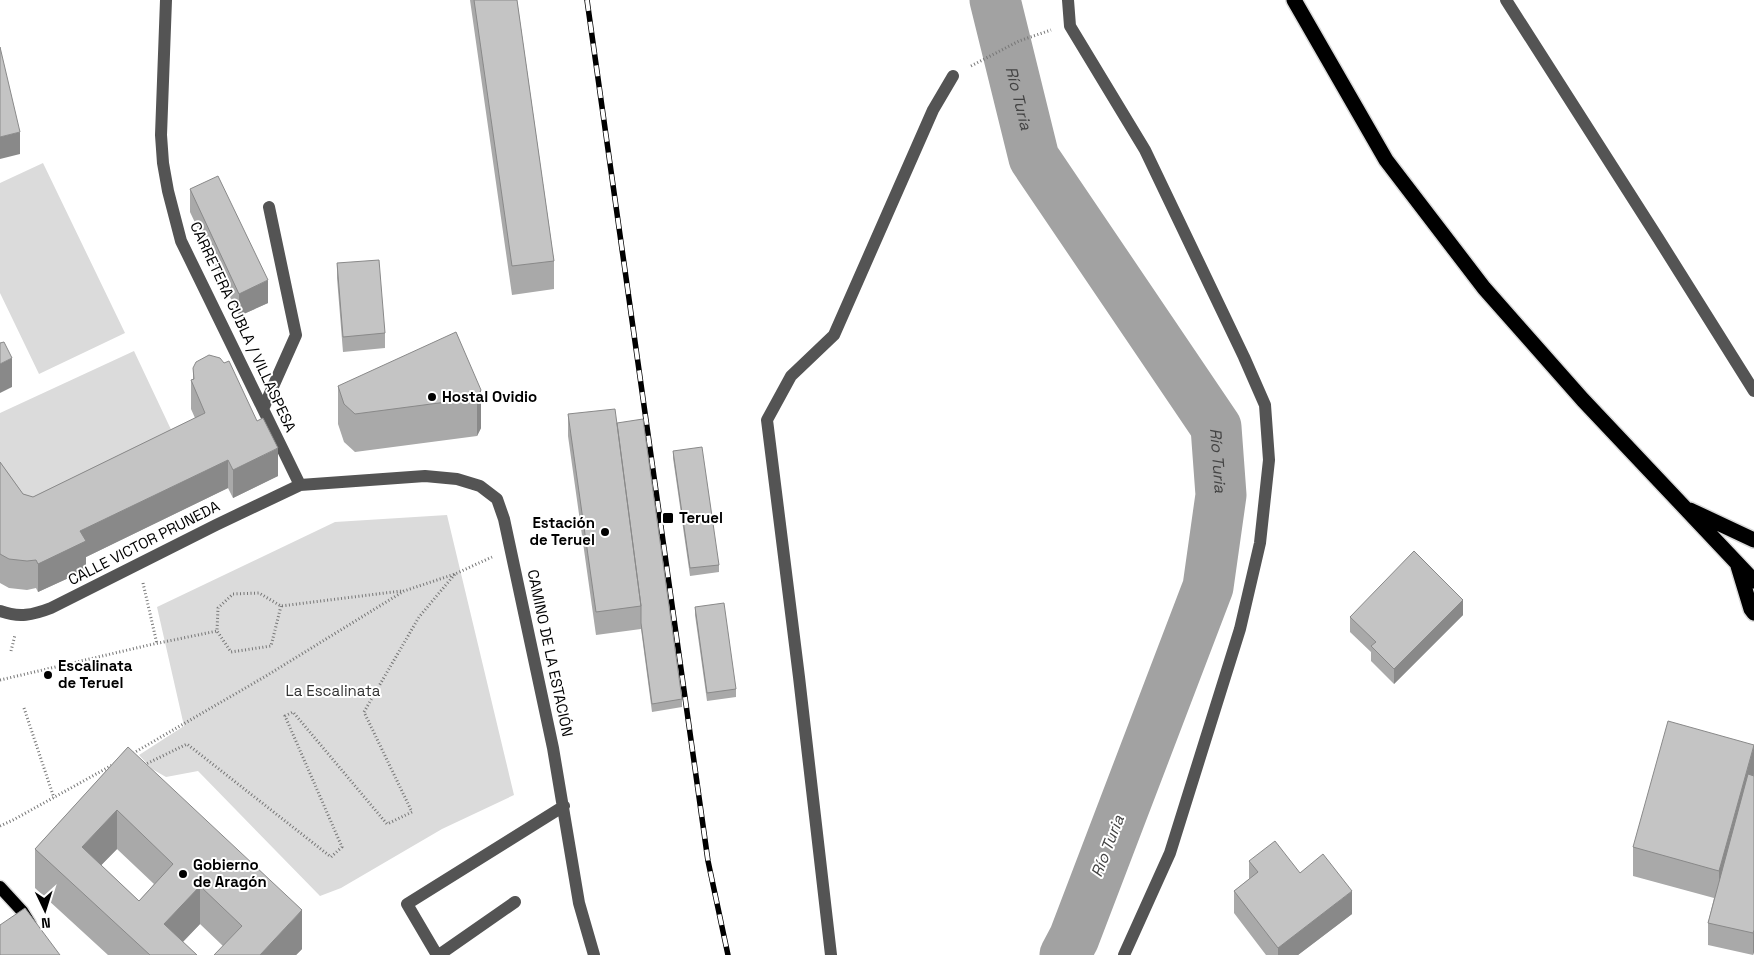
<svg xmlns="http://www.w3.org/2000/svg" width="1754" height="955" font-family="'Space Grotesk',sans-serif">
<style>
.green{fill:#dbdbdb}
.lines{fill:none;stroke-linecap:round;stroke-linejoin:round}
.river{stroke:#a2a2a2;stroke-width:51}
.major-casing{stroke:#dbdbdb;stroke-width:15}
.highway-casing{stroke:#dbdbdb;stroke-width:18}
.path{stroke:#767676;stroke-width:3;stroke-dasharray:1 2.5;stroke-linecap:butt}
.minor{stroke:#545454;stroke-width:12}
.major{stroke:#000;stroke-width:12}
.highway{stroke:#000;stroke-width:15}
.rail-casing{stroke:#000;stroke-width:5.5}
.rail{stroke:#fff;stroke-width:4;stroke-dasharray:11;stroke-linecap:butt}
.wall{fill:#a9a9a9;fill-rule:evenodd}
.shaded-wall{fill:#898989}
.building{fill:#c4c4c4;stroke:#898989;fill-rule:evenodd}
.poi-dot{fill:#000;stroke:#fff;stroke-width:2}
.labels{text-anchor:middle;stroke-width:4;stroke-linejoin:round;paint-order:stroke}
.street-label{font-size:15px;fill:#000;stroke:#fff}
.poi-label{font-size:15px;font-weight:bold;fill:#000;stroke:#fff;text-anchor:start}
.park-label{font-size:15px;fill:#323232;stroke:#fff}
.water-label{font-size:16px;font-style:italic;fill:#434343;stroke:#fff}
</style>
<rect width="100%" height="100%" fill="#fff"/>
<path class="green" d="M43,163L125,333L39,374L0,293V183Z
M134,351L175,438L19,509L0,472V413Z
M447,515L514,795L442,829L341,888L320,896L198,771L166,777L152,769L139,755L184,726L157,607L335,522Z"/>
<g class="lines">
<path class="river" id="s1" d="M995,0L1034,158L1216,427L1221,495L1208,587L1074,938L1065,955"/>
<g class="major-casing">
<path id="major" d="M0,887L22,911L30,924"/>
</g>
<g class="highway-casing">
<path id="highway" d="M1294,0L1386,160L1484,288L1583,400L1754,581
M1690,510L1754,540
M1738,566L1751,609L1754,613"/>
</g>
<path class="path" d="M971,66L1019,41L1051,30
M143,583L157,644
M281,606L271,646L231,652L217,631L218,608L233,594L259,593L281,606L401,591
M11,651L15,635
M0,680L149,645L217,631
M24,708L54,798
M130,755L266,676L404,591L455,574L492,557
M144,765L187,744L331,857L342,847L285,716L293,712L387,824L412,812L364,712L419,617L455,574
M0,826L13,820L116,763"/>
<path class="minor" d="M166,0L161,135L163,163L168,191L181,241L300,485
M1068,0L1070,26L1145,150L1244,357L1265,405L1269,460L1260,543L1240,629L1170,853L1124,955
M1506,0L1658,238L1754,391
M263,409L296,335L269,207
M0,611C19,618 33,615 51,608L216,525L300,485L425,476L457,479L480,486L497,499L504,519L553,748L579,903L594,955
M437,955L407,904L564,806
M439,955L515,902
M831,955L799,677L767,420L791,376L834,335L933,110L953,76"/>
<use href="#major" class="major"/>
<use href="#highway" class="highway"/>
<g class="rail-casing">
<path id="rail" d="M587,0L708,861L728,955"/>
</g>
<use href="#rail" class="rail"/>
</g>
<path class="wall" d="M470,0H517L554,261V289L512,295Z
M190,189L268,303L239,316L190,212Z
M337,263L385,333V348L343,352L337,278Z
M193,368L278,476L233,498L228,488L86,557V570L38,592L36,588L27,590L9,588L0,583V462L23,494L33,497L195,418L191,409V380L193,379Z
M338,386L481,390V428L477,436L355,452L344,442L338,424Z
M568,414L617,423L682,699V707L652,712L641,629L596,635L568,436Z
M673,451L719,565V572L690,576L673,458Z
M695,607L736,689V697L707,701L695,615Z
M1463,615L1394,684L1371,661V652L1350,632V617Z
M1754,745V952L1753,955L1708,945V923L1714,898L1633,876V847Z
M128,747L302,949L296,955H214L223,946L200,924L183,942L197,955H108L35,888V849ZM117,849L154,884L139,901L101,865Z
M1249,861L1300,873L1352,914L1298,955H1266L1234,913V891L1249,879Z"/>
<path class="shaded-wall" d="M20,132V154L0,159V137Z
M268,280V303L239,316V294Z
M12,358V387L0,393V364Z
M481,390V428L477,436V398Z
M278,448V476L233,498V470Z
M228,460V488L86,557V570L38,592V564L80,531Z
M1463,600V615L1394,684V669Z
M1754,746V774L1719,900V871Z
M117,810V849L82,885V847Z
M200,886V924L170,955L164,924Z
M1352,891V914L1298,955H1278V948Z
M302,910V949L296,955H260Z
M1754,930V952L1753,955V933Z"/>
<path class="building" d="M474,0H517L554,261L512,266Z
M0,47L20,132L0,137Z
M218,176L268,280L239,294L190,189Z
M379,260L385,333L343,337L337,263Z
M456,332L481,390L477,398L355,414L344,404L338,386Z
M4,342L12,358L0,364V343Z
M209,355L220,358L224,363L229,361L257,421L263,418L278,448L233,470L228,460L80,531L86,541L38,564L36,560L27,561L9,559L0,554V462L23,494L33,497L205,413L191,380L194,379L193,368L196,362Z
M615,409L641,606L596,612L568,414Z
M643,419L682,699L652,704L641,623V606L617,423Z
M702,447L719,565L690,568L673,451Z
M1414,551L1463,600L1394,669L1371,646L1376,642L1350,617Z
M724,603L736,689L707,693L695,607Z
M1668,721L1754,745L1719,871L1633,847Z
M128,747L302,910L260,955H214L242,926L200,886L164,924L197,955H150L35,849ZM117,810L173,864L139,901L82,847Z
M1748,774L1754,776V930L1753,933L1708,923Z
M1275,841L1300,873L1323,854L1352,891L1278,948L1234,891L1258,872L1249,861Z
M25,908L60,955H0V925Z"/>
<g class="poi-dot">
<circle cx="432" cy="397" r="5"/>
<rect x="662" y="512" width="12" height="12" rx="2.5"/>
<circle cx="605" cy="532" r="5"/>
<circle cx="48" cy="675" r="5"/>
<circle cx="183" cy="874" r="5"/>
</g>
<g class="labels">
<g class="street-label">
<text transform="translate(243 327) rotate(65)" y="5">CARRETERA CUBLA / VILLASPESA</text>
<text transform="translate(144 543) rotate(-27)" y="5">CALLE VICTOR PRUNEDA</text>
<text transform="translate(550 653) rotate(78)" y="5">CAMINO DE LA ESTACIÓN</text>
</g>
<g class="poi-label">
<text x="442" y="402">Hostal Ovidio</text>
<text x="679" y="523">Teruel</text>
<text x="595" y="528" text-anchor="end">Estación<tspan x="595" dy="17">de Teruel</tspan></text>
<text x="58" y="671">Escalinata<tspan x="58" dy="17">de Teruel</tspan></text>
<text x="193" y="870">Gobierno<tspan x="193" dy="17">de Aragón</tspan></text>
</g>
<g class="park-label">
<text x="333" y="696">La Escalinata</text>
</g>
<g class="water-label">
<text dy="6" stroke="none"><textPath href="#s1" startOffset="101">Río Turia</textPath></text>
<text dy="6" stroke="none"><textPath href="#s1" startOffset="521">Río Turia</textPath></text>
<text transform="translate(1107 846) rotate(-69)" y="6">Río Turia</text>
</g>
</g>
<g transform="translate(45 910) rotate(176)" stroke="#ffffff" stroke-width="4" paint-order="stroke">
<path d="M0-4L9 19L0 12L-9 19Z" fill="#000000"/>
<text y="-8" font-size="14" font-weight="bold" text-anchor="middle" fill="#000000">N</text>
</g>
</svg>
